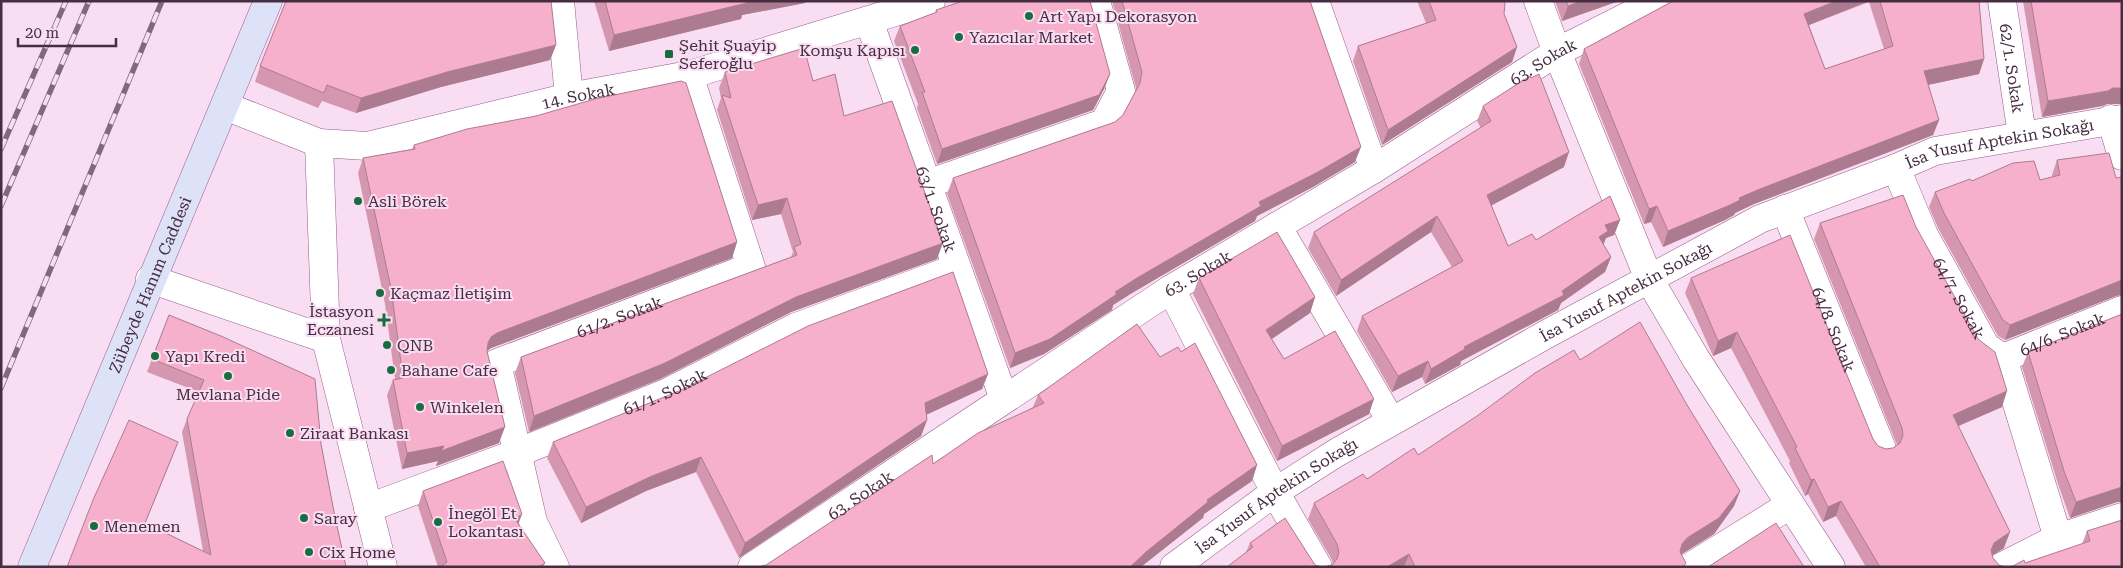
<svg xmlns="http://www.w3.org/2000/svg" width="2123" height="568" font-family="'Roboto Serif',serif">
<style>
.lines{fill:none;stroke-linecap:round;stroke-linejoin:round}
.street-casing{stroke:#985b8d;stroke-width:29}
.secondary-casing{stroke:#985b8d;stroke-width:29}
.street{stroke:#fff;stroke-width:28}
.secondary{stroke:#dee2f9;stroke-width:28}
.rail-casing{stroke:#83687d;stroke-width:5.5}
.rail{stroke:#f9ddf2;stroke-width:4;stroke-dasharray:11;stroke-linecap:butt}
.wall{fill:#d497af;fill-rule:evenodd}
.shaded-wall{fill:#ad7b8f}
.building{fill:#f7b0cc;stroke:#ad7b8f}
.poi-dot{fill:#176d3f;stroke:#f9ddf2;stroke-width:2}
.labels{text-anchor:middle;stroke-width:4;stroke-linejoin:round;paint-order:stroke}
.poi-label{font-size:16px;fill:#472d42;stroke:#f9ddf2;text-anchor:start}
.street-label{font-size:16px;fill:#472d42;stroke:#f9ddf2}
</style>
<rect width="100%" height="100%" fill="#f9ddf2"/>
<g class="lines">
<g class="street-casing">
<g id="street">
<path d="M560,1L569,97"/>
<path d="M1315,1L1374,169"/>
<path d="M1538,1L1557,52L1649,279L1696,359L1831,567"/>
<path id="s1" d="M2002,1L2022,135"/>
<path id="s2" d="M869,21L1004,399"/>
<path id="s3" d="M225,106L319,143L367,146L569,97L689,75L931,1"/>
<path d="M2111,119L2122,156"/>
<path d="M319,143L326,339L383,567"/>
<path id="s4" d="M1896,168L1924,235L1986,347L2003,358L2058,538"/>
<path d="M927,184L1104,123L1121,91L1096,1"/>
<path id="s5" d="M1785,209L1882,449"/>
<path d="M1277,226L1391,421"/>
<path d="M150,279L326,339"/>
<path d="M1171,289L1275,492L1318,567"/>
<path id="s6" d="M2003,358L2122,310"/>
<path id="s7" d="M368,508L517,453L666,393L796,327L957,268"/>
<path id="s8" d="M555,567L533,522L497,363L751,267L689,75"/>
<path id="s9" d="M752,567L1171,289L1374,169L1557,52L1658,1"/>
<path id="s10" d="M1174,567L1275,492L1336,453L1545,335L1760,219L1896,168L1935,151L2122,119"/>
<path d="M1690,567L1790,505"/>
<path d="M2001,567L2058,538L2122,517"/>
</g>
</g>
<g class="secondary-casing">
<g id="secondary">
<path id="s11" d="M32,567L268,1"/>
</g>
</g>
<use href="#street" class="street"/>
<use href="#secondary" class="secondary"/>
<g class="rail-casing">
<path id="rail" d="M1,149L66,1
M1,206L89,1
M1,388L162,1"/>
</g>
<use href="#rail" class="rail"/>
</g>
<path class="wall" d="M594,1H806L805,3L742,15L741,19L609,51Z
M1112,1H1310L1355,162L1313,187L1257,216L1255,221L1132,293L1113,305L1112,310L1044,354L1010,368L947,194L953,178L1115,122L1123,115L1136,92V88Z
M1417,1H1504V14L1517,47L1512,62L1382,145L1353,61L1358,46L1426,23Z
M1555,1H1619L1562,21Z
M1673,1H1979L1984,59L1979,74L1928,85L1939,120L1933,135L1754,204L1735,213L1734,215L1725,220L1663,247L1651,222L1644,224L1579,64L1584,49ZM1869,2L1884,49L1825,69L1809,25Z
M2023,1H2122L2120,104H2107L2102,106L2042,117Z
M936,10L1110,74L1104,89L1093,110L937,164L917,108L918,104L894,41L900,26L935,13Z
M556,45L550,60L441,87L356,113L322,101L318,108L255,82L260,66Z
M725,72L813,81L844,116L937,259L791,312L660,379L529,432L515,373L521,357L791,257L793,252L781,214L752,220L717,110L721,98L719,88Z
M1483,106L1564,167L1491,205L1508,246L1536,240L1620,220L1614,235L1606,238L1603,244L1611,257L1605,272L1561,303L1558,310L1461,361L1460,365L1425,384L1422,377L1392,392L1357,331L1362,316L1452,267L1431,232L1336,296L1308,248L1314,232L1481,128L1477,121Z
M414,145L737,242L732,258L491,348L487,351L499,443L436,466L438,461L402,469L387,395L393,380L395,379L385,304L358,173L363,158L412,149Z
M2057,160L2116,178V296L2005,340L1998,336L1938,228L1929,207L1935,192L1972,181L2040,180L2052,177V175Z
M1820,223L1916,227L2002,407L1958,426L2004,548L1992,556L1993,558L1999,565L2005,567H1866L1836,516L1823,522L1808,494L1805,496L1789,463L1790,461L1731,348L1713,356L1685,293L1691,278L1873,439L1878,446L1886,449L1893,448L1897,445L1814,239Z
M1199,278L1315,297L1310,313L1272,339L1284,359L1369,414L1277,461L1193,294Z
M2122,314V502H2117L2070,518L2059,487L2022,367L2028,352Z
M169,315L321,444L335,517L346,567H67L173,455L145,523L203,551L182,432L187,419L199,392L147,372Z
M1181,352L1257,465L1252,481L1204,514L1203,518L933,464L1033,407L1038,395L1160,357Z
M1580,360L1687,405L1740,491L1734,506L1714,534L1681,554L1685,567H1324L1333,564L1332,560L1308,519L1314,503L1418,455Z
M988,374L982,389L926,415L927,420L921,436L739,558L696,472L646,491L581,523L547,458L553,442Z
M423,491L522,514L518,524L545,563L543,567H438L418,506Z
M2087,531L2122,567L2025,563L2082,544Z
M1250,543L1315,565L1246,552Z"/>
<path class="shaded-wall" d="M745,1H806L805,3L742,15L741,19L609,51L614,35Z
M1581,1H1619L1562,21L1568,6Z
M1836,1H1869L1799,29L1804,14Z
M556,45L550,60L441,87L356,113L361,98L447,72Z
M1517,47L1512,62L1382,145L1388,130Z
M1984,59L1979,74L1918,87L1924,71Z
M1110,74L1104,89L1093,110L937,164L942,149Z
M2113,88H2122V104H2107L2102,106L2042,117L2048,101Z
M1939,120L1933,135L1754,204L1735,213L1734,215L1725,220L1663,247L1668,231L1739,198L1760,189Z
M1361,147L1355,162L1313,187L1257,216L1255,221L1132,293L1113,305L1112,310L1044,354L1010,368L1015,353L1115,292L1259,202Z
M1569,152L1564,167L1481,211L1487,195Z
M787,198L781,214L752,220L758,205Z
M1657,206L1651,222L1644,224L1649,209Z
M1437,216L1431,232L1336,296L1341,280Z
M1620,220L1614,235L1606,238L1603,246L1599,237L1605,225Z
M737,242L732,258L491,348L486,352L488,343L491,337L497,333Z
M943,243L937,259L791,312L660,379L529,432L534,416L796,297Z
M1611,257L1605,272L1561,303L1558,310L1461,361L1460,365L1425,384L1431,369L1464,347L1562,291Z
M2122,280V295L2116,296L2005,340L2010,325Z
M1315,297L1310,313L1261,346L1266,330Z
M1737,332L1731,348L1713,356L1718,341Z
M1428,361L1422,377L1392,392L1398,376Z
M988,374L982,389L919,418L925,403Z
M2007,391L2002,407L1947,431L1953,415Z
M1374,399L1369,414L1277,461L1282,446Z
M927,420L921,436L739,558L745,543Z
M505,427L499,443L436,466L438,461L402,469L407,453Z
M178,442L173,455L140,536L145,523Z
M701,457L696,472L646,491L581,523L586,507L652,476Z
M1257,465L1252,481L1204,514L1203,518L1141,567H1130L1146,552L1207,500Z
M1814,479L1808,494L1805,496L1811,480Z
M2122,487V502H2117L2070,518L2076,502Z
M1740,491L1734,506L1714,534L1682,554L1677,559L1682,544Z
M1841,501L1836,516L1823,522L1828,507Z
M522,514L516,530L515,519Z
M2010,532L2004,548L1988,558L1994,543Z
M1409,554L1404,567H1387Z"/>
<path class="building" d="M286,1H551L556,45L447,72L361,98L327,85L324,93L260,66Z
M605,1H746L747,3L614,35Z
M963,1H1090L1110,74L1099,95L942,149L922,92H925L900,26L937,12L936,10Z
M1122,1H1310L1361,147L1318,172L1259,202L1261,206L1137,278L1115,292L1117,294L1050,339L1015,353L953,178L1115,122L1123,115L1140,83L1142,72Z
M1429,1H1504L1505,3L1504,14L1517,47L1388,130L1358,46L1436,20Z
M1566,1H1581L1568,6Z
M1673,1H1836L1804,14L1825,69L1893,46L1880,1H1979L1984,59L1924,71L1939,120L1760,189L1739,198L1740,200L1730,205L1668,231L1657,206L1649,209L1584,49Z
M2031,1H2122V88H2113L2108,91L2048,101Z
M804,48L813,81L835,74L844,116L892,101L943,243L796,297L665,363L534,416L521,357L797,255L794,247L801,244L787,198L758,205L722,95L731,98L725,72Z
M1539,74L1569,152L1487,195L1508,246L1532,234L1536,240L1610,196L1620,220L1605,225L1608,231L1599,237L1611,257L1562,291L1564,295L1464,347L1465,349L1431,369L1428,361L1398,376L1362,316L1463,261L1437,216L1341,280L1314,232L1491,121L1483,106L1530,76L1531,78Z
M681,81L686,83L737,242L497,333L491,337L488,343L487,351L505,427L441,451L444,446L407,453L393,380L403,378L391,288L363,158L415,149L414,145L467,129L536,116L595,99Z
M2109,153L2116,178L2122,177V280L2010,325L2003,320L1944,213L1935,192L1970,179L1972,181L2013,163L2034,161L2040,180L2060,175L2057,160Z
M1903,195L1916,227L1978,339L1995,352L2007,391L1953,415L2010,532L1994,543L1991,550L1993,558L1999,565L2005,567H1880L1841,501L1828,507L1814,479L1811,480L1795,448L1797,447L1737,332L1718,341L1691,278L1790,235L1873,439L1878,446L1886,449L1893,448L1900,443L1903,435L1902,428L1820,223Z
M1277,232L1315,297L1266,330L1284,359L1335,331L1374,399L1282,446L1199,278Z
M953,272L988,374L925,403L927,420L745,543L701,457L652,476L586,507L553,442L679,391L808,326Z
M2122,314V487L2076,502L2064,471L2028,352Z
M169,315L221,336L315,379L321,444L335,517L346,567H67L93,500L129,420L178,442L145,523L211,555L187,419L204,380L152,359Z
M1640,322L1687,405L1740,491L1719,518L1687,538L1682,544L1680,552L1686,563L1683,567H1415L1409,554L1387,567H1324L1332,565L1337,559L1339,552L1337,544L1314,503L1363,474L1367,479L1414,448L1418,455L1477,416L1535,373L1574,350L1580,360Z
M1137,324L1160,357L1178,347L1181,352L1195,343L1257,465L1207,500L1208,502L1146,552L1130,567H758L766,565L932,455L933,464L978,433L1044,403L1038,395Z
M503,461L522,514L515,519L545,563L539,567H441L447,562L423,491Z
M1285,518L1315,565L1322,567H1227L1253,547L1250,543Z
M2122,520V567H2007L2013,566L2024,560L2025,563L2090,541L2087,531Z
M1776,523L1804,567H1708Z"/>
<g class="poi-dot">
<circle cx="1029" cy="16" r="5"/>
<circle cx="959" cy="37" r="5"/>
<circle cx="915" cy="50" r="5"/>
<rect x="664" y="49" width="10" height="10" rx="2.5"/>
<circle cx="358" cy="201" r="5"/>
<circle cx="380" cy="293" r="5"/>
<path d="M381.5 312.5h5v5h5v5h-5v5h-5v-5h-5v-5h5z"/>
<circle cx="387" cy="345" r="5"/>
<circle cx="155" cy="356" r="5"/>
<circle cx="391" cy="370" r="5"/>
<circle cx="228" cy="376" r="5"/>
<circle cx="420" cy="407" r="5"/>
<circle cx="290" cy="433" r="5"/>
<circle cx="304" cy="518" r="5"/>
<circle cx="438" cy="522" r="5"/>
<circle cx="94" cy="526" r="5"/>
<circle cx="309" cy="552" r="5"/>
</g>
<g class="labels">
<g class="poi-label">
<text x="1039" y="22">Art Yapı Dekorasyon</text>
<text x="969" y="43">Yazıcılar Market</text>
<text x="679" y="51">Şehit Şuayip<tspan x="679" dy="18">Seferoğlu</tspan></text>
<text x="905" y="56" text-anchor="end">Komşu Kapısı</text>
<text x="368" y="207">Asli Börek</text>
<text x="390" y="299">Kaçmaz İletişim</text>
<text x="374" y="317" text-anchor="end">İstasyon<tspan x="374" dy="18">Eczanesi</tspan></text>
<text x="397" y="351">QNB</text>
<text x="165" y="362">Yapı Kredi</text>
<text x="401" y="376">Bahane Cafe</text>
<text x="228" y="400" text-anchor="middle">Mevlana Pide</text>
<text x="430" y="413">Winkelen</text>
<text x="300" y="439">Ziraat Bankası</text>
<text x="448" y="519">İnegöl Et<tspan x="448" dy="18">Lokantası</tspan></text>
<text x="314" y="524">Saray</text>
<text x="104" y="532">Menemen</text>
<text x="319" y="558">Cix Home</text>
</g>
<g class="street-label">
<text dy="6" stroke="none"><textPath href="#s9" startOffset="939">63. Sokak</textPath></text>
<text dy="6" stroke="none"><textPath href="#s1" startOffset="68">62/1. Sokak</textPath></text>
<text dy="6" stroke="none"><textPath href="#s3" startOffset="366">14. Sokak</textPath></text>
<text dy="6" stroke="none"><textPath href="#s10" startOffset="935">İsa Yusuf Aptekin Sokağı</textPath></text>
<text dy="6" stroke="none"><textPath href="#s2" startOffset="200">63/1. Sokak</textPath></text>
<text dy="6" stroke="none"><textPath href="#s9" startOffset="534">63. Sokak</textPath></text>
<text dy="6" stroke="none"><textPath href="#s11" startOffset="306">Zübeyde Hanım Caddesi</textPath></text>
<text dy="6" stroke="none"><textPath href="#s10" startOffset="530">İsa Yusuf Aptekin Sokağı</textPath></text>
<text dy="6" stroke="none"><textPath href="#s4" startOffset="145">64/7. Sokak</textPath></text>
<text dy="6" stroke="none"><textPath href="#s8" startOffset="344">61/2. Sokak</textPath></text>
<text dy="6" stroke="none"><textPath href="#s5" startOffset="130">64/8. Sokak</textPath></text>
<text dy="6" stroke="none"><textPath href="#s6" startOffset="64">64/6. Sokak</textPath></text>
<text dy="6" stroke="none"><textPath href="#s7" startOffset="319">61/1. Sokak</textPath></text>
<text dy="6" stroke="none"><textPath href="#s9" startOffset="130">63. Sokak</textPath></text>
<text dy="6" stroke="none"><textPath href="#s10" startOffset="125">İsa Yusuf Aptekin Sokağı</textPath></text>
</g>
</g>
<rect width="2123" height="568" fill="none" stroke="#472d42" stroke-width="5"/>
<path d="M18 38v8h98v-8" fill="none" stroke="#472d42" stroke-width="2.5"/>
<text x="25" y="38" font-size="15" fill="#472d42" stroke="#f9ddf2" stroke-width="4" paint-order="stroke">20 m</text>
</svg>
